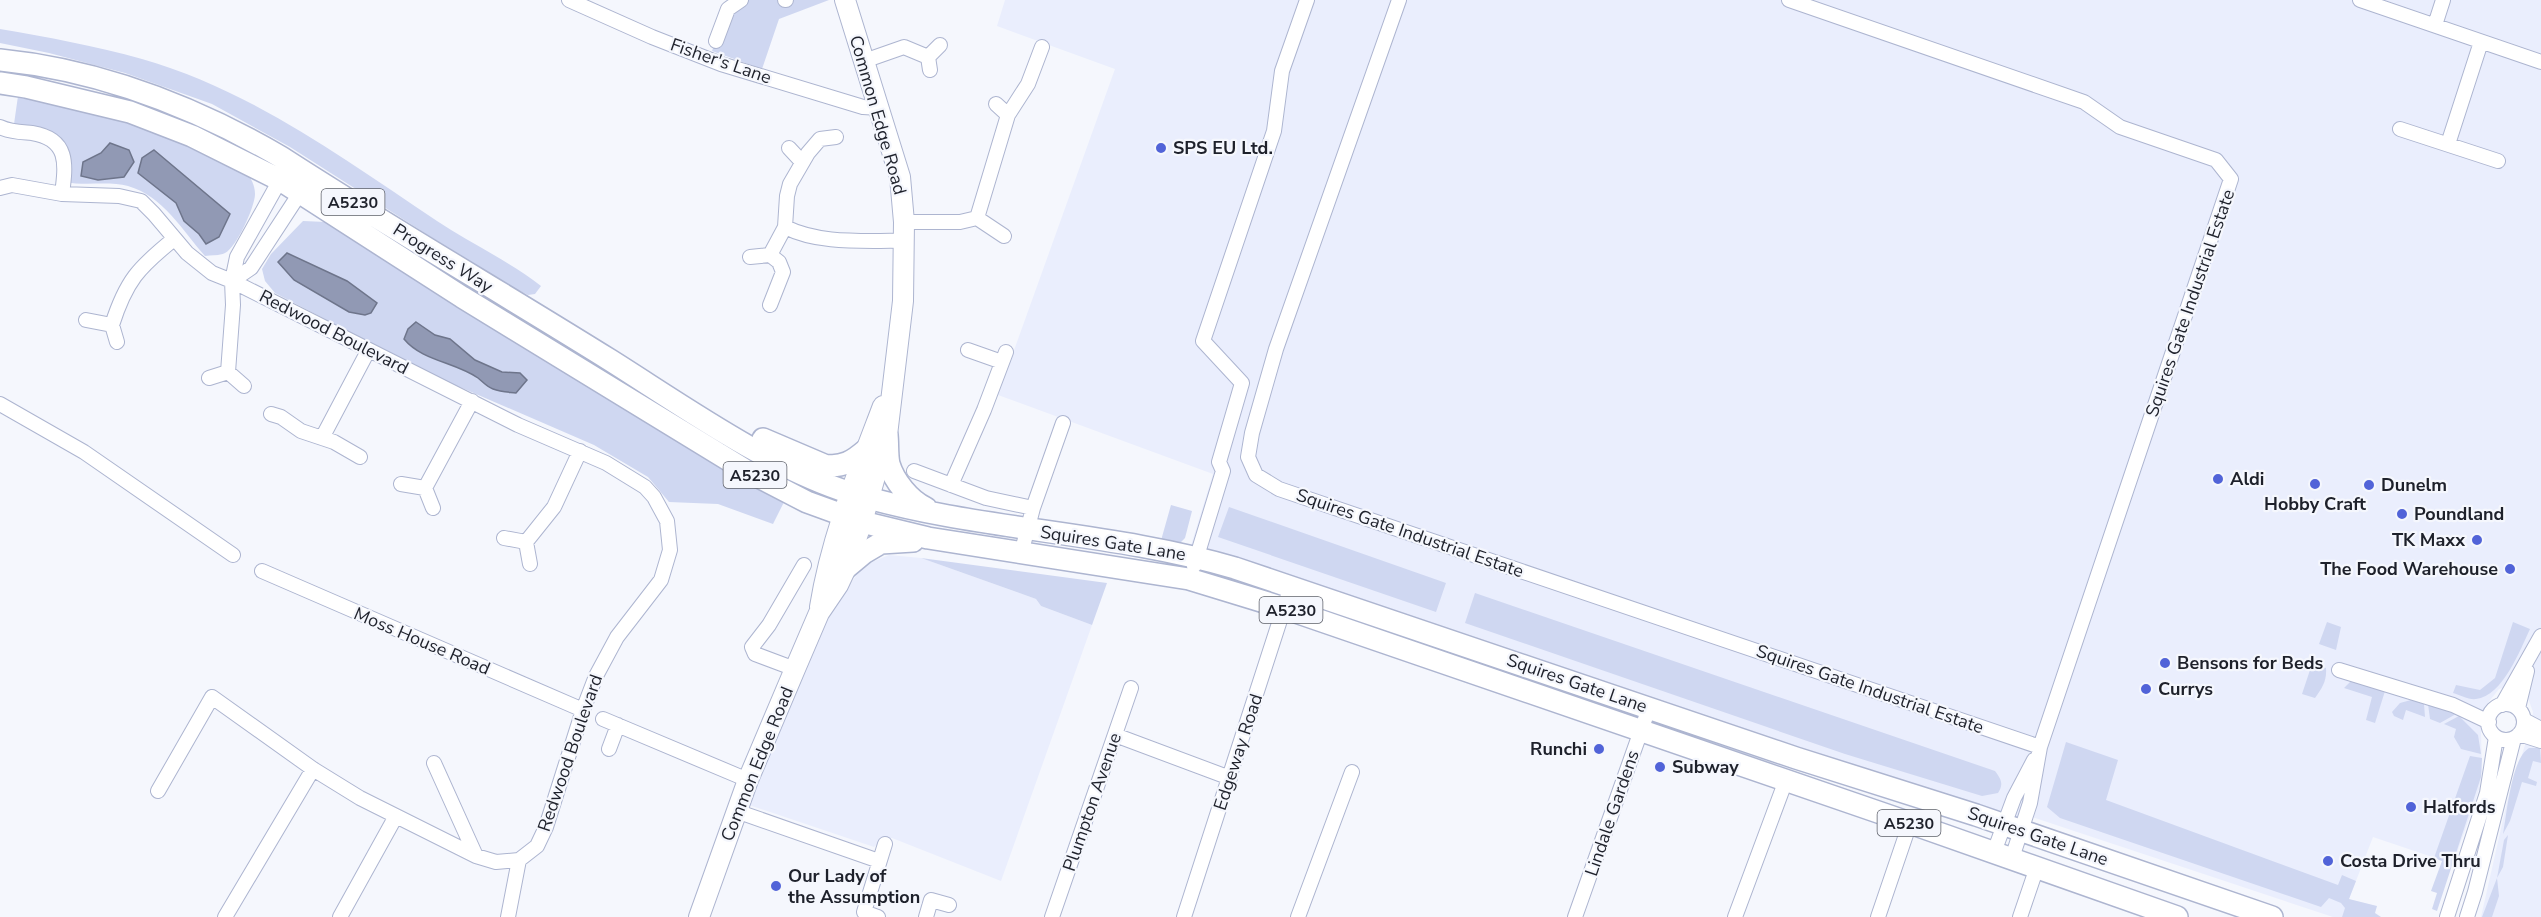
<svg xmlns="http://www.w3.org/2000/svg" width="2541" height="917" font-family="'Nunito Sans',sans-serif">
<style>
.built{fill:#eaeefd}
.green{fill:#cfd7f1}
.water{fill:#9199b4;stroke:#6e758b;stroke-width:1.5}
.lines{fill:none;stroke-linecap:round;stroke-linejoin:round}
.minor-casing{stroke:#adb5d0;stroke-width:16}
.secondary-casing{stroke:#adb5d0;stroke-width:22}
.primary-casing{stroke:#adb5d0;stroke-width:24}
.minor{stroke:#fff;stroke-width:14}
.secondary{stroke:#fff;stroke-width:20}
.primary{stroke:#fff;stroke-width:21}
.poi-dot{fill:#5163d8;stroke:#f5f7fd;stroke-width:2}
.labels{text-anchor:middle;stroke-width:4.5;stroke-linejoin:round;paint-order:stroke}
.shield{fill:#f5f7fd;stroke:#5e616a;stroke-width:1.5}
.shield-label{font-size:16px;font-weight:bold;fill:#1e212b}
.street-label{font-size:18px;fill:#1e212b;stroke:#f5f7fd}
.poi-label{font-size:18px;font-weight:bold;fill:#1e212b;stroke:#f5f7fd;text-anchor:start}
</style>
<rect width="100%" height="100%" fill="#f5f7fd"/>
<path class="built" d="M1005,0H2541V917H2481L2507,802L2531,726L2533,712L2528,698L2512,686L2499,689L2487,704L2481,732L2482,771L2479,790L2453,864L2373,837L2342,917H2333L2029,816L2024,832L1188,555L1213,474L998,395L1115,69L997,26Z
M889,555L921,558L1036,599L1041,606L1092,625L1001,881L892,838H885L874,847L749,805L824,623L857,574L872,562Z"/>
<path class="green" d="M741,0H829L779,19L762,69L712,51L728,9Z
M0,29C47,37 96,46 142,59C251,90 344,159 437,221C470,243 509,261 541,286L535,294L528,295L500,281L290,147L212,104L125,73L49,53L0,43Z
M18,96L106,114L175,139L247,172C251,179 255,185 255,194C255,207 236,248 225,253C219,256 212,255 205,256C182,230 163,196 128,186C110,181 85,186 64,182L62,150L13,131Z
M303,221L326,222L392,265L786,498L773,524L718,504L669,502L648,477L594,445L432,375L275,293L265,281L262,269L271,254Z
M1171,505L1192,511L1185,538L1179,544H1160Z
M1229,507L1446,583L1436,612L1218,537Z
M921,558L1107,583L1092,625L1041,606L1036,599Z
M1475,593L1995,771C2001,779 2004,784 1998,793L1982,796L1845,754L1465,623Z
M2327,622L2341,627L2336,650L2319,644Z
M2513,622L2530,629C2520,650 2503,696 2476,699C2469,700 2460,695 2453,693L2456,685L2480,690L2495,678Z
M2312,664L2326,668C2327,681 2322,688 2315,698L2302,694Z
M2351,681L2385,691L2375,723L2366,720L2372,697L2344,688Z
M2411,700L2424,704L2425,717L2406,710L2403,720L2394,716L2392,712L2400,703Z
M2428,704L2456,714L2440,723L2430,719Z
M2459,716L2478,735L2481,754L2461,749L2454,737L2456,729L2444,724Z
M2066,742L2118,760L2106,800L2338,885L2342,875L2356,881L2349,899L2377,906L2375,913L2381,917H2342L2345,908L2341,903L2329,898L2321,907L2060,818L2047,807Z
M2529,748H2540L2541,763L2533,761L2528,778L2537,782L2536,786L2522,782L2510,821L2503,834C2507,814 2511,759 2529,748Z
M2470,756L2482,758L2481,777L2437,911L2432,909L2437,893L2431,891L2442,861L2434,858Z
M2508,835L2503,867L2497,878L2499,896L2492,917H2482L2497,878L2504,840Z"/>
<path class="water" d="M110,143L129,150L134,162L124,177L98,180L81,176L83,162L101,153Z
M154,150L230,214L219,237L206,244L199,234L184,221L176,203L138,173L142,158Z
M287,253L347,281L377,303L371,313L365,315L349,312L294,280L278,262Z
M416,322L435,335L450,339L475,360L502,372L520,373L527,380L516,393C508,392 501,392 493,389C487,387 483,382 478,378C455,362 422,361 404,339L408,329Z"/>
<g class="lines">
<g class="minor-casing">
<path id="minor" d="M569,0L652,37L721,64L863,107L879,108
M785,0H786
M1399,0L1276,349L1252,433L1248,457L1256,475L1279,489L2040,747
M1789,0L2084,102L2120,127L2216,160L2231,179L2040,747L2030,803L2012,858
M2360,0L2541,62
M2435,25L2443,0
M716,41L728,9L741,0
M928,57L940,45
M864,61L904,47L928,57L930,70
M996,104L1008,115
M0,127C10,132 21,132 32,133C69,139 66,164 62,194
M2400,129L2498,161
M2448,144L2481,42
M789,148L802,162
M0,188L12,185L62,194L119,196L141,201L154,214L187,253L212,273L232,281L518,425L606,463L645,487L654,497L667,521L670,550L661,580L617,637L596,676L583,710L546,827L537,846L519,860L496,862L476,856L360,798L313,769L212,697L158,791
M977,218L1004,236
M904,222H960L977,218L1008,115L1028,84L1042,47
M785,227C821,245 866,240 905,241
M750,257L770,255
M232,281L251,268L300,193
M770,305L783,272L779,262L770,255L785,227L787,196L790,184L808,153L820,139L836,137
M86,320L112,325C126,281 138,268 174,239
M112,325L117,342
M968,350L1002,362
M228,372L244,386
M209,378L228,372L233,305L232,281L237,257L280,180
M0,404L84,452L233,555
M271,414L281,417L301,431L334,442L360,457
M322,438L368,351
M914,471L986,498L1033,508
M401,484L425,488L472,401
M951,485L984,410L1006,352
M425,488L433,508
M504,538L526,542
M1021,554L1033,508L1063,423
M530,564L526,542L554,507L580,451
M1194,566L1223,471L1219,462L1242,383L1203,341L1274,131L1282,71L1307,0
M262,571L583,710
M795,669L755,654L752,647L769,625L804,565
M2339,670L2453,705L2489,722
M2488 722a18 18 0 1 1 36 0a18 18 0 1 1-36 0Z
M2502,705L2541,636
M2518,708L2527,671
M603,719L748,780
M2524,720L2541,729
M2519,734L2541,741
M1115,735L1230,778
M609,749L618,725
M434,763L476,856
M736,811L879,861
M1994,852L2014,798L2034,760
M225,917L313,769
M340,917L396,816
M508,917L519,860
M878,917L864,912L885,844
M926,917L931,900L949,905
M1052,917L1131,688
M1184,917L1291,586
M1298,917L1352,772
M1575,917L1649,708
M1735,917L1786,780
M1878,917L1910,823
M2020,917L2037,867
M2447,917L2487,793L2496,737
M2467,917L2475,892L2514,738"/>
</g>
<g class="secondary-casing">
<path id="secondary" d="M820,607C831,538 858,472 883,406
M699,917L748,780L795,669L819,613L838,585L846,568L862,522L887,435L903,301L904,222L900,177L845,0"/>
</g>
<g class="primary-casing">
<path id="primary" d="M0,60C100,70 195,107 281,157C389,227 501,292 610,360C683,406 770,468 851,493C976,531 1110,531 1235,568L1796,758L1976,815L2272,917
M0,83L26,87L130,112L192,136L280,180L462,297L745,470L807,502L862,522L928,538L1189,579L1284,608L1910,823L2177,917
M887,435C888,444 887,455 889,464C894,481 910,501 926,508
M763,439L824,465C843,468 853,461 867,449
M846,568L864,553L881,543L913,541"/>
</g>
<use href="#minor" class="minor"/>
<use href="#secondary" class="secondary"/>
<use href="#primary" class="primary"/>
</g>
<g class="poi-dot">
<circle cx="1161" cy="148" r="6"/>
<circle cx="2218" cy="479" r="6"/>
<circle cx="2315" cy="484" r="6"/>
<circle cx="2369" cy="485" r="6"/>
<circle cx="2402" cy="514" r="6"/>
<circle cx="2477" cy="540" r="6"/>
<circle cx="2510" cy="569" r="6"/>
<circle cx="2165" cy="663" r="6"/>
<circle cx="2146" cy="689" r="6"/>
<circle cx="1599" cy="749" r="6"/>
<circle cx="1660" cy="767" r="6"/>
<circle cx="2411" cy="807" r="6"/>
<circle cx="2328" cy="861" r="6"/>
<circle cx="776" cy="886" r="6"/>
</g>
<g class="labels">
<g class="shield">
<rect x="321.5" y="189" width="63" height="26" rx="4.5"/>
<rect x="723.5" y="462" width="63" height="26" rx="4.5"/>
<rect x="1259.5" y="597" width="63" height="26" rx="4.5"/>
<rect x="1877.5" y="810" width="63" height="26" rx="4.5"/>
</g>
<g class="shield-label">
<text x="353" y="208">A5230</text>
<text x="755" y="481">A5230</text>
<text x="1291" y="616">A5230</text>
<text x="1909" y="829">A5230</text>
</g>
<g class="street-label">
<text transform="translate(721 61) rotate(19)" y="6">Fisher's Lane</text>
<text transform="translate(878 115) rotate(74)" y="6">Common Edge Road</text>
<text transform="translate(443 258) rotate(32)" y="6">Progress Way</text>
<text transform="translate(2190 303) rotate(-71)" y="6">Squires Gate Industrial Estate</text>
<text transform="translate(334 332) rotate(27)" y="6">Redwood Boulevard</text>
<text transform="translate(1410 533) rotate(19)" y="6">Squires Gate Industrial Estate</text>
<text transform="translate(1113 543) rotate(9)" y="6">Squires Gate Lane</text>
<text transform="translate(422 641) rotate(23)" y="6">Moss House Road</text>
<text transform="translate(1577 683) rotate(19)" y="6">Squires Gate Lane</text>
<text transform="translate(1870 689) rotate(19)" y="6">Squires Gate Industrial Estate</text>
<text transform="translate(1238 752) rotate(-72)" y="6">Edgeway Road</text>
<text transform="translate(570 753) rotate(-71)" y="6">Redwood Boulevard</text>
<text transform="translate(757 764) rotate(-68)" y="6">Common Edge Road</text>
<text transform="translate(1092 802) rotate(-71)" y="6">Plumpton Avenue</text>
<text transform="translate(1612 813) rotate(-71)" y="6">Lindale Gardens</text>
<text transform="translate(2038 836) rotate(19)" y="6">Squires Gate Lane</text>
</g>
<g class="poi-label">
<text x="1173" y="154">SPS EU Ltd.</text>
<text x="2230" y="485">Aldi</text>
<text x="2381" y="491">Dunelm</text>
<text x="2315" y="510" text-anchor="middle">Hobby Craft</text>
<text x="2414" y="520">Poundland</text>
<text x="2465" y="546" text-anchor="end">TK Maxx</text>
<text x="2498" y="575" text-anchor="end">The Food Warehouse</text>
<text x="2177" y="669">Bensons for Beds</text>
<text x="2158" y="695">Currys</text>
<text x="1587" y="755" text-anchor="end">Runchi</text>
<text x="1672" y="773">Subway</text>
<text x="2423" y="813">Halfords</text>
<text x="2340" y="867">Costa Drive Thru</text>
<text x="788" y="882">Our Lady of<tspan x="788" dy="21">the Assumption</tspan></text>
</g>
</g>
</svg>
